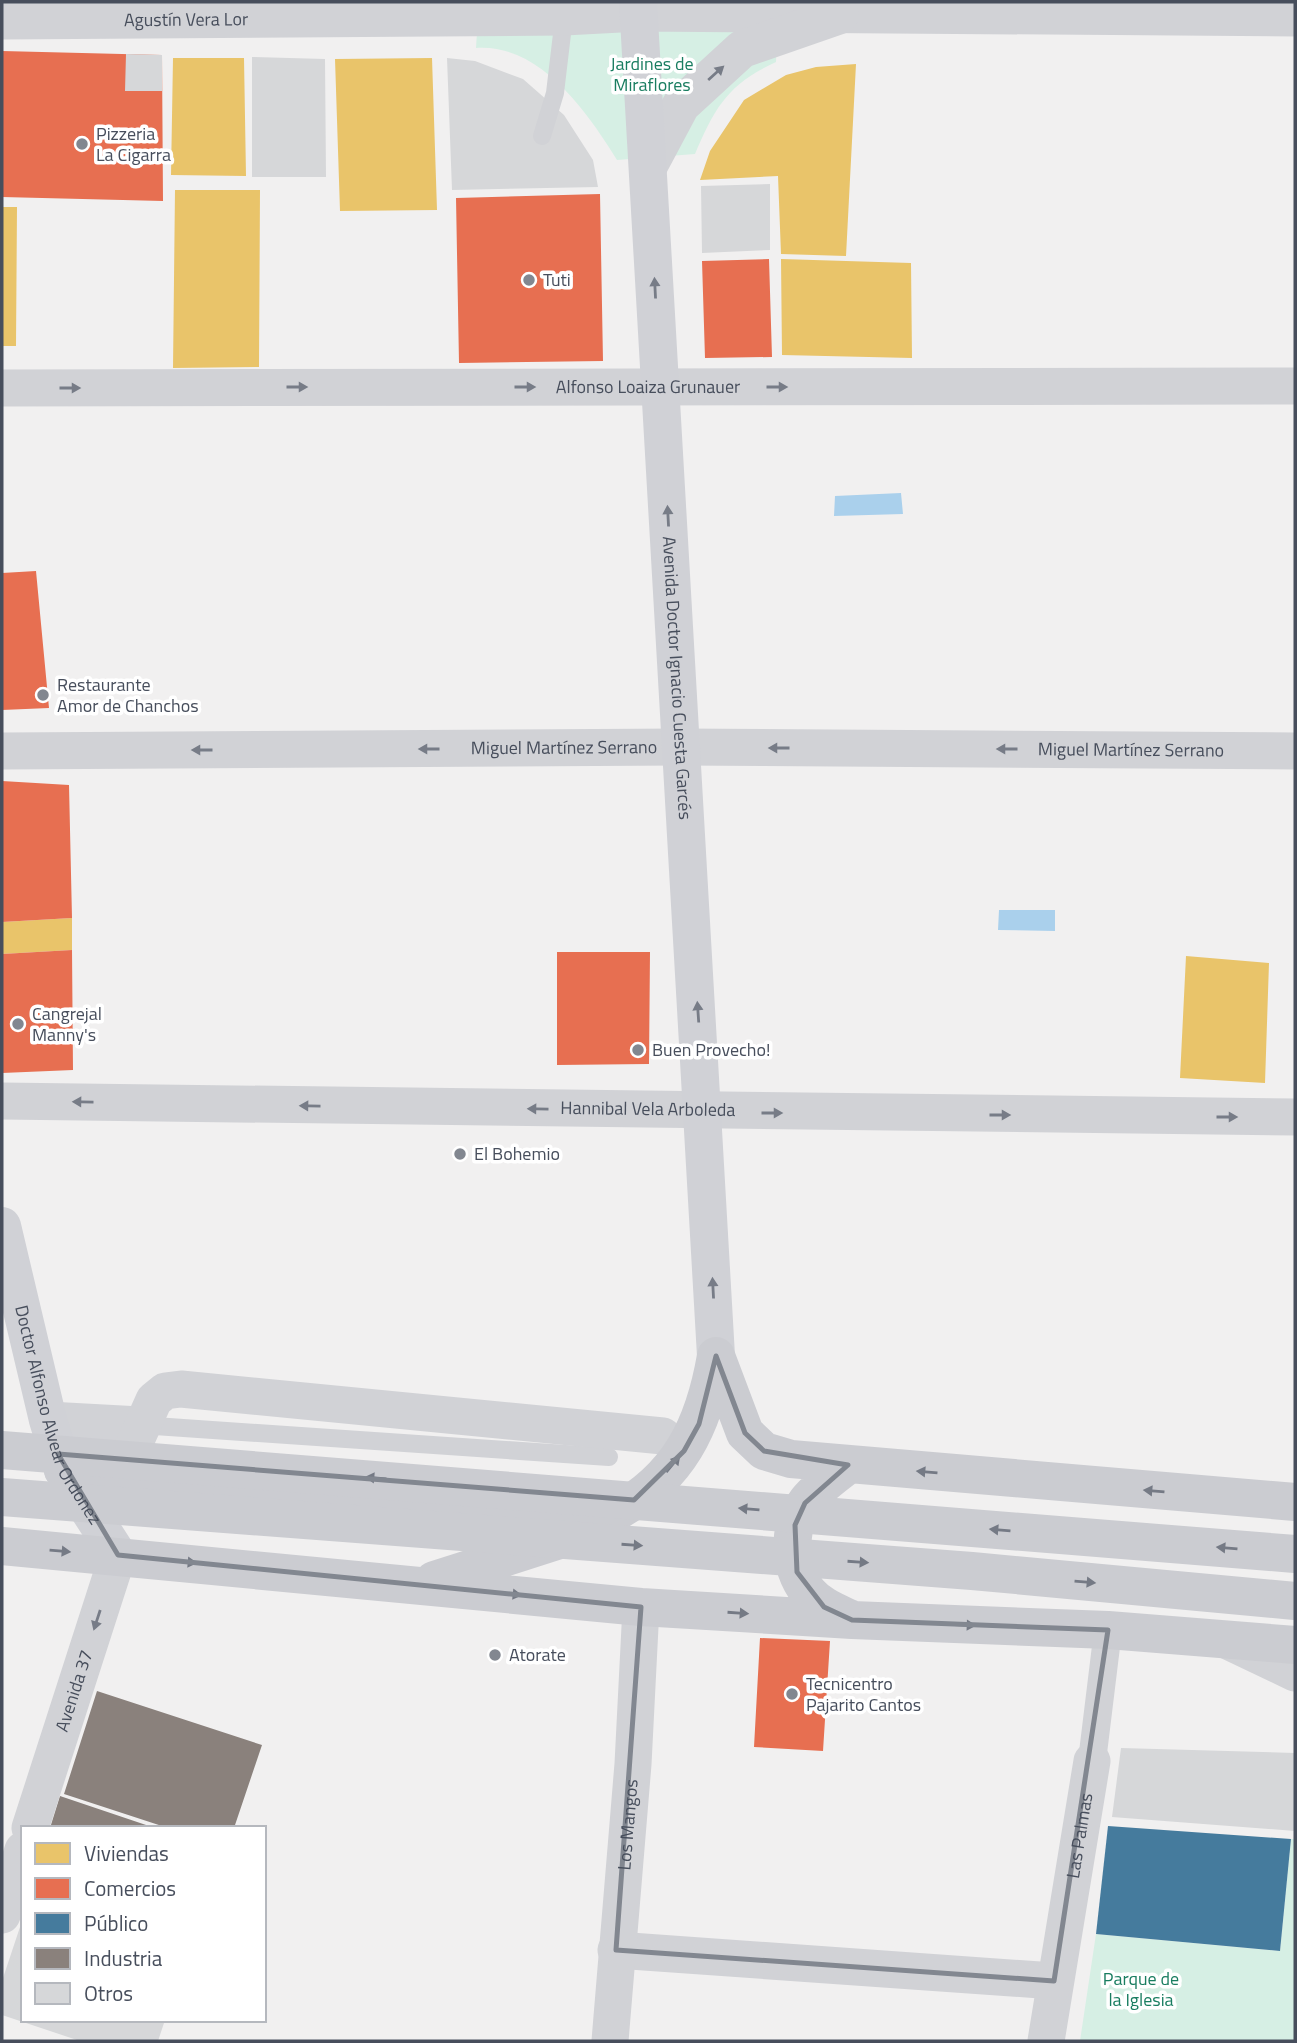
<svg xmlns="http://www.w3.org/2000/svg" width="1297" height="2043" font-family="'Titillium Web',sans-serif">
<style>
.green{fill:#d6efe4}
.water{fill:#aad0ec}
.homes{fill:#e9c46a}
.shops{fill:#e76f51}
.public{fill:#457b9d}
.industry{fill:#8a817c}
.building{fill:#d6d7d9}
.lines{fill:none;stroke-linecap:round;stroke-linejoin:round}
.service{stroke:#d1d2d6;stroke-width:18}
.pedestrian{stroke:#d1d2d6;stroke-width:28}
.minor{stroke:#d1d2d6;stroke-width:37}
.tertiary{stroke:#d1d2d6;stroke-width:38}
.secondary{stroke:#d0d1d6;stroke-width:38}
.primary{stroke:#cbccd1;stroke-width:38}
.primary-bridge{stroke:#cbccd1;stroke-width:38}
.oneway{fill:#777c87}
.oneway2{fill:#757a85}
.marked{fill:none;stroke:#828790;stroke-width:5;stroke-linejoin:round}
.poi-dot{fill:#828790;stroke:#fff;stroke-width:2.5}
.labels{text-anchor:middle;stroke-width:7;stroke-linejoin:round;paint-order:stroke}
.street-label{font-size:18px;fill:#474e5c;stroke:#fff}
.park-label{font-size:18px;fill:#197d60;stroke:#fff}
.poi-label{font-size:18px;fill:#474e5c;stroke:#fff;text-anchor:start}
</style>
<rect width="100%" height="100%" fill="#f1f0f0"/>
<path class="green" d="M778,2L776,62C728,84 715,107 695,154L617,160C588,113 540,43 476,48L478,16Z
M1291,1839H1295V2041H1080L1096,1934L1280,1951Z"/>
<path class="water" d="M901,493L903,514L834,516L835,496Z
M999,910H1055V931L998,930Z"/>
<path class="homes" d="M173,58H244L246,176L171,175Z
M432,58L437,210L340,211L335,59Z
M856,64L846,256L781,254L778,176L700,180L710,151L744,100L786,75L816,67Z
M175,190H260L259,367L173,368Z
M2,207H17L16,346H2Z
M781,259L911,263L912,358L782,355Z
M72,918V950L2,954V922Z
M1186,956L1269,963L1265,1083L1180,1078Z"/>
<path class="shops" d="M2,51L162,55L163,201L2,197Z
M600,194L603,361L459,363L456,198Z
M769,259L772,357L705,358L702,261Z
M36,571L49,708L2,710V573Z
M2,781L69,785L72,918L2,922Z
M72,950L73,1070L2,1073V954Z
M557,952H650L649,1064L557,1065Z
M760,1638L830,1641L823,1751L754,1747Z"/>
<path class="public" d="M1108,1826L1291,1839L1280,1951L1096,1934Z"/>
<path class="industry" d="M97,1691L262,1745L234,1828H168L64,1794Z
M60,1796L152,1827V1828H50Z"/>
<path class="building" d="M126,54L162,55V91H125Z
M252,57L325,59L326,177H252Z
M447,58L475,61L523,79L564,115L593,160L598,187L452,190Z
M770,184V250L702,253L701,186Z
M1121,1748L1295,1753V1831L1112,1817Z
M22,1921L23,2020H165L158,2041H80L2,2015V1981Z"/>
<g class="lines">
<path class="service" d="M542,136L555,93L564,17
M140,1425L609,1457"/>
<path class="pedestrian" d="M1092,1761L1108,1630"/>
<g class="minor">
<path id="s1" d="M2,21L564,17L639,13L1295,18"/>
<path id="s2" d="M2,388L1295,386"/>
<path id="s3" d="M2,751L681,747L1295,751"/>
<path id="s4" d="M2,1101L1295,1117"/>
<path d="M48,1420L140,1425"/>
<path d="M115,1487L154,1400L165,1391L181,1389L663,1436"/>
<path d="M1228,1641L1295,1673"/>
<path id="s5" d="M30,1828L118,1555"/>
<path d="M2,1915L23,1850"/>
<path d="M616,1950L1054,1981"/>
<path id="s6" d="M610,2041L633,1764L641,1607"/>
<path id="s7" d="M1046,2041L1092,1761"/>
</g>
<path class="tertiary" d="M648,167L681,105L742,49L840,15"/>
<g class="secondary">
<path id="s8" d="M638,2L716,1356"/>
<path id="s9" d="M2,1226L48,1420L63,1470L118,1555"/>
</g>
<path class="primary" d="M716,1356L745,1433L764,1451L791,1459L1295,1502
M848,1465C834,1476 818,1487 807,1501C787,1527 788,1566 808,1592C819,1605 834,1611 849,1618
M63,1470L80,1481L115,1487L559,1515L620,1509
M614,1513C679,1478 704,1426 716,1356
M2,1546L641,1607L852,1620L1108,1630L1295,1645
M434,1580L563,1539"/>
<path class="primary-bridge" d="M2,1450L1295,1554
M2,1497L972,1571L1295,1601"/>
</g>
<defs><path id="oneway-solid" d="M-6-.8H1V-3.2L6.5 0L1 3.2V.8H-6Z" transform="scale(1.75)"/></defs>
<g class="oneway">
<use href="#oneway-solid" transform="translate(716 73) rotate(-42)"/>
<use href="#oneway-solid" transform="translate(655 288) rotate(-93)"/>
<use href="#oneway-solid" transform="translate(297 387)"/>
<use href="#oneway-solid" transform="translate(525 387)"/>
<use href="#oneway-solid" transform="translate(777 387)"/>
<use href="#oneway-solid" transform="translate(70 388)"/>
<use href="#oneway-solid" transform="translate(668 516) rotate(-93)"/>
<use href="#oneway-solid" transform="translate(779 748) rotate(-180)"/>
<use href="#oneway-solid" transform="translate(429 749) rotate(180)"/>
<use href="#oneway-solid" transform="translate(1007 749) rotate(-180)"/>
<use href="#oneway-solid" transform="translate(202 750) rotate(180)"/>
<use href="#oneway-solid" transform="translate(698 1012) rotate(-94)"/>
<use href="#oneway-solid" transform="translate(83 1102) rotate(-179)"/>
<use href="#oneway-solid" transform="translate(310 1106) rotate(-179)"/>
<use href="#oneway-solid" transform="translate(538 1109) rotate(-179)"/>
<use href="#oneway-solid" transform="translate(772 1113)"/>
<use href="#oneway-solid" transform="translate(1000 1115)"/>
<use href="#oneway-solid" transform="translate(1227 1117)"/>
<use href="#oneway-solid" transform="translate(713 1288) rotate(-93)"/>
<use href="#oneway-solid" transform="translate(97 1620) rotate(108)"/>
</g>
<g class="oneway2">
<use href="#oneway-solid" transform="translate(673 1464) rotate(-50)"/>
<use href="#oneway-solid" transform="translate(927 1472) rotate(-175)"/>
<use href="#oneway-solid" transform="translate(376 1478) rotate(-175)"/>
<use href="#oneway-solid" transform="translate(1154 1491) rotate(-175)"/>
<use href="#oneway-solid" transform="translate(749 1509) rotate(-175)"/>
<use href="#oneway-solid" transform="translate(1000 1530) rotate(-175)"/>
<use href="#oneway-solid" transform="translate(632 1545) rotate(4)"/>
<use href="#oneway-solid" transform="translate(1227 1548) rotate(-175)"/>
<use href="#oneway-solid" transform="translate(60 1551) rotate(5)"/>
<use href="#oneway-solid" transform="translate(186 1562) rotate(5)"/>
<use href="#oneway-solid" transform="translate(858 1562) rotate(4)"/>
<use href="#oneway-solid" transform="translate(1085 1582) rotate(5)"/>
<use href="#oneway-solid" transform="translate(511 1594) rotate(6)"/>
<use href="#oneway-solid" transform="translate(738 1613) rotate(4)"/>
<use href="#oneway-solid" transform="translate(965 1625) rotate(2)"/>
</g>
<path class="marked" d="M716,1356L745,1433L764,1451L848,1465L805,1503L795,1525L797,1572L824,1607L852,1620L1108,1630L1054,1981L616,1950L641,1607L118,1555L58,1454L634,1500L684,1451L699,1424Z"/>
<g class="poi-dot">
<circle cx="82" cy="144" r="7"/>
<circle cx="529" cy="280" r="7"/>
<circle cx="43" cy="695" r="7"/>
<circle cx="18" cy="1024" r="7"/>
<circle cx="638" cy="1050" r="7"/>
<circle cx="460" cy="1154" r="7"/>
<circle cx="495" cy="1655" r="7"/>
<circle cx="792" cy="1694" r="7"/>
</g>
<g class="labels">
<g class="street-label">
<text dy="6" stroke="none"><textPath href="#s1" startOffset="184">Agustín Vera Lor</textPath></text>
<text dy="6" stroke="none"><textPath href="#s2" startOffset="646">Alfonso Loaiza Grunauer</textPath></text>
<text dy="6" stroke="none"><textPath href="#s8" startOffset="677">Avenida Doctor Ignacio Cuesta Garcés</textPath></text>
<text dy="6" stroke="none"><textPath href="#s3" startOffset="562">Miguel Martínez Serrano</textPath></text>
<text dy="6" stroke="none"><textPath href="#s3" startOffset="1129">Miguel Martínez Serrano</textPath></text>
<text dy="6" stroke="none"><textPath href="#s4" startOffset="646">Hannibal Vela Arboleda</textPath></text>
<text dy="6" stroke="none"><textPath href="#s9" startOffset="198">Doctor Alfonso Alvear Ordonez</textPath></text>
<text dy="6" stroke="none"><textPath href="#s5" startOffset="144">Avenida 37</textPath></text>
<text dy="6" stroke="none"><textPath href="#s6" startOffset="217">Los Mangos</textPath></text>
<text dy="6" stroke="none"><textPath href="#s7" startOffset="208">Las Palmas</textPath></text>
</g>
<g class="park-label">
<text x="652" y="70">Jardines de<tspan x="652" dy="21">Miraflores</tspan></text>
<text x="1141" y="1985">Parque de<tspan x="1141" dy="21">la Iglesia</tspan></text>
</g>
<g class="poi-label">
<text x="96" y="140">Pizzeria<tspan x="96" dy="21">La Cigarra</tspan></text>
<text x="543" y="286">Tuti</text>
<text x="57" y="691">Restaurante<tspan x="57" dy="21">Amor de Chanchos</tspan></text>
<text x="32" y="1020">Cangrejal<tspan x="32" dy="21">Manny's</tspan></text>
<text x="652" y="1056">Buen Provecho!</text>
<text x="474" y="1160">El Bohemio</text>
<text x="509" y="1661">Atorate</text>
<text x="806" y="1690">Tecnicentro<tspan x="806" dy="21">Pajarito Cantos</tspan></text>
</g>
</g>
<rect width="1297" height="2043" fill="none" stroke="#474e5c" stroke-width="7"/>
<rect x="21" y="1826" width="245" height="196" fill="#ffffff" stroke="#b5b8be" stroke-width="2"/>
<rect x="35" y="1843" width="35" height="21" fill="#e9c46a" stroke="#b5b8be" stroke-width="2"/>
<text x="84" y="1861" font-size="21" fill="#474e5c">Viviendas</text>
<rect x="35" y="1878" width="35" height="21" fill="#e76f51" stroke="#b5b8be" stroke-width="2"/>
<text x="84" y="1896" font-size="21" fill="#474e5c">Comercios</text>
<rect x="35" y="1913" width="35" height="21" fill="#457b9d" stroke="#b5b8be" stroke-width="2"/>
<text x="84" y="1931" font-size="21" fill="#474e5c">Público</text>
<rect x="35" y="1948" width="35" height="21" fill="#8a817c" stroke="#b5b8be" stroke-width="2"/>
<text x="84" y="1966" font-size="21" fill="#474e5c">Industria</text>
<rect x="35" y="1983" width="35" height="21" fill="#d6d7d9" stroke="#b5b8be" stroke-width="2"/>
<text x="84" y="2001" font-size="21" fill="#474e5c">Otros</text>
</svg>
